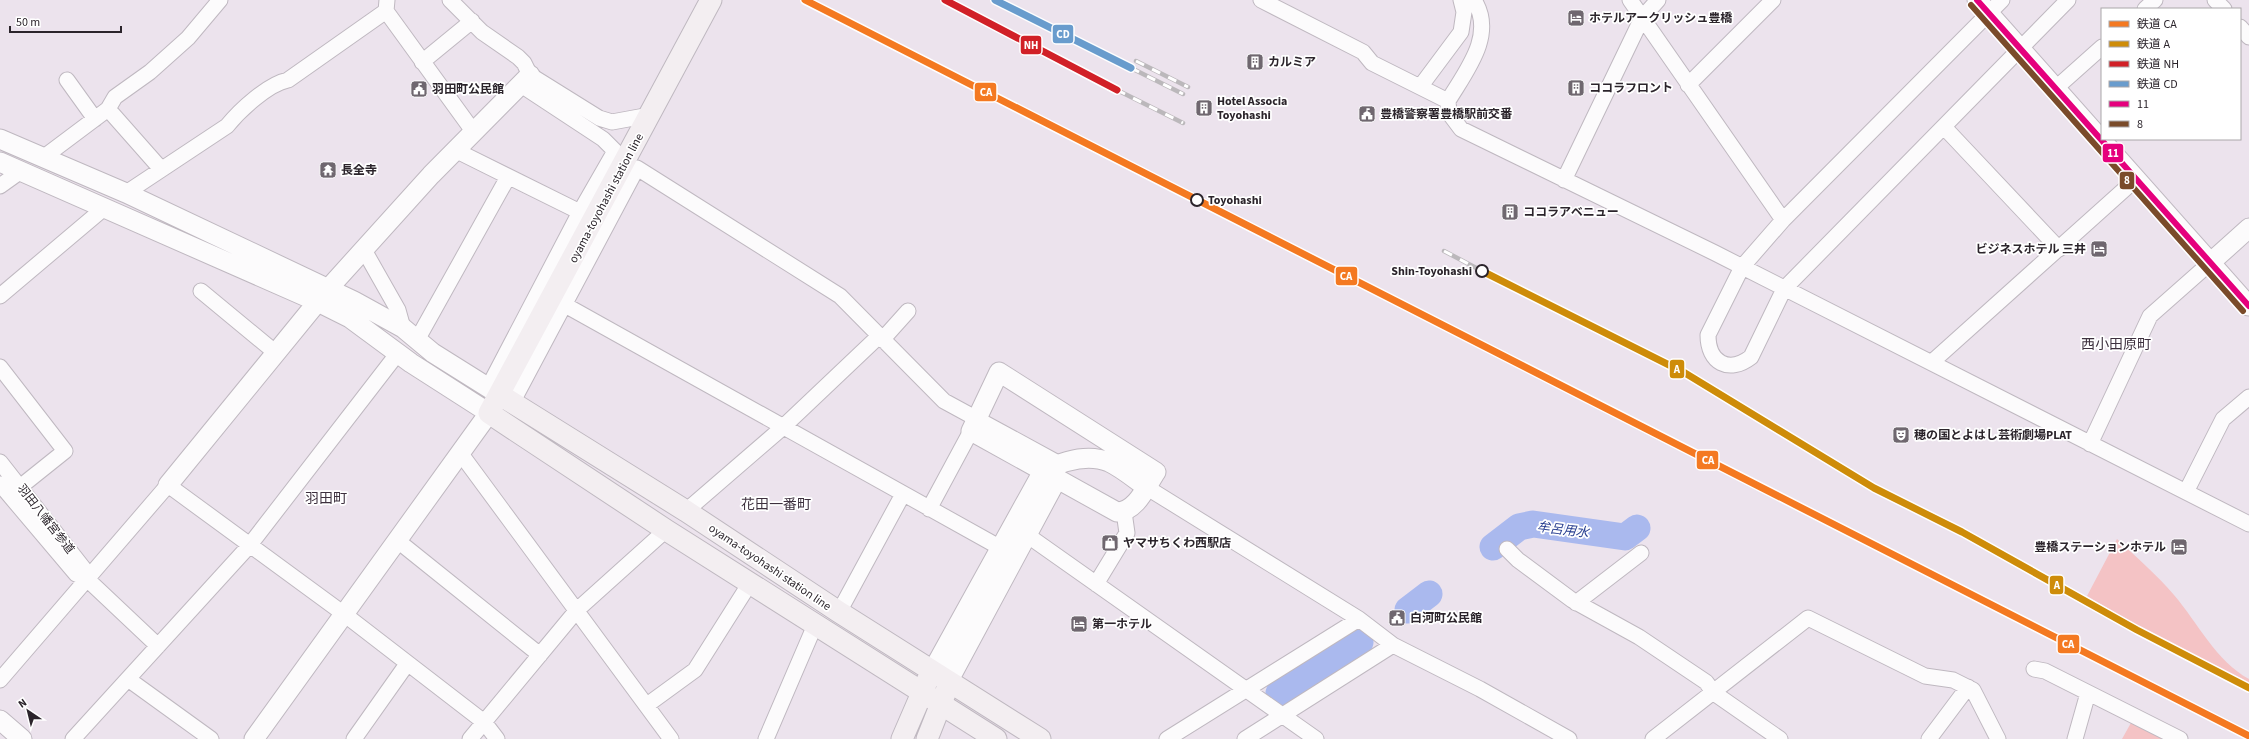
<svg xmlns="http://www.w3.org/2000/svg" width="2249" height="739" font-family="'Source Sans 3','Noto Sans JP',sans-serif">
<style>
.green{fill:#f4c3c5}
.lines{fill:none;stroke-linecap:round;stroke-linejoin:round}
.river{stroke:#aab9ee;stroke-width:27}
.minor-casing{stroke:#bfb8c0;stroke-width:17}
.tertiary-casing{stroke:#bfb8c0;stroke-width:21}
.secondary-casing{stroke:#bfb8c0;stroke-width:23}
.minor{stroke:#fcfbfc;stroke-width:15}
.tertiary{stroke:#fcfbfc;stroke-width:19}
.secondary{stroke:#f3eef1;stroke-width:21}
.rail-casing{stroke:#bbb8bb;stroke-width:4.5}
.rail{stroke:#fff;stroke-width:3;stroke-dasharray:9;stroke-linecap:butt}
.bus-1-casing{stroke:#fff;stroke-width:9}
.bus-2-casing{stroke:#fff;stroke-width:9}
.bus-1{stroke:#e5007d;stroke-width:6}
.bus-2{stroke:#7a4b2a;stroke-width:6}
.rail-1-casing{stroke:#fff;stroke-width:10}
.rail-2-casing{stroke:#fff;stroke-width:10}
.rail-3-casing{stroke:#fff;stroke-width:10}
.rail-4-casing{stroke:#fff;stroke-width:10}
.rail-1{stroke:#f47921;stroke-width:7}
.rail-2{stroke:#ce8c09;stroke-width:7}
.rail-3{stroke:#d12027;stroke-width:7}
.rail-4{stroke:#699ccd;stroke-width:7}
.stop-dot{fill:#fff;stroke:#2b242b;stroke-width:2}
.labels{text-anchor:middle;stroke-width:3.5;stroke-linejoin:round;paint-order:stroke}
.poi-label{font-size:12px;font-weight:bold;fill:#2b242b;stroke:#fff;text-anchor:start}
.street-label{font-size:12px;fill:#2b242b;stroke:#fff}
.stop-label{font-size:12px;font-weight:bold;fill:#2b242b;stroke:#fff;text-anchor:start}
.water-label{font-size:13px;font-style:italic;fill:#2a4091;stroke:#fff}
.quarter-label{font-size:14px;fill:#3d303e;stroke:#fff}
.line-badge{stroke:#fff;stroke-width:1.5}
.badge-label{font-size:11px;text-anchor:middle;font-weight:bold;fill:#fff}
</style>
<rect width="100%" height="100%" fill="#ece3ed"/>
<path class="green" d="M2117,539C2136,557 2157,575 2174,595C2198,623 2216,661 2249,679V685L2151,634L2087,596Z
M2132,721L2168,739H2122Z"/>
<g class="lines">
<path class="river" d="M1493,547L1519,527L1533,524L1625,537L1637,528
M1408,610L1429,594
M1279,693L1360,642"/>
<g class="minor-casing">
<path id="minor" d="M387,0L386,11L473,131
M450,0L482,32L518,57L524,63L530,75L599,118L612,122L650,115
M1261,0L1363,52L1372,63L1448,101C1466,71 1496,35 1474,0
M1630,0L1783,220
M2002,0L1783,220L1742,267L1708,335C1708,363 1729,374 1751,357L1784,289L2068,0
M2215,0L2224,9
M2145,9L2155,0
M2240,27L2249,37
M422,62L472,21
M67,80L95,119
M1688,85L1773,0
M1420,87L1461,32L1464,12L1461,0
M2056,88L2102,47
M1448,101L1449,113L1461,129L1715,253L2249,524
M108,109L161,169
M1944,127L2059,249
M455,150L580,212
M44,157L108,109L115,97L150,72L188,38L220,0
M1564,180L1642,18L1658,0
M0,186L21,171
M126,193L227,126C240,110 268,84 288,80L386,11
M364,250L398,310L403,328
M201,291L276,353
M0,296L103,209
M565,305L999,547
M417,340L508,177
M882,340L908,311
M1932,362L2136,179
M0,367L65,451L20,487
M488,388L580,212L615,151L603,139L521,85
M512,403L637,168L840,296L944,401L1058,463
M2090,444L2150,316L2210,263
M461,454L671,739
M0,462L84,569
M0,484L76,574L87,579L158,646
M1146,487L1359,619L1393,645L1480,689L1569,739
M2186,492L2223,419L2249,397
M929,509L971,431
M686,511L782,428L878,337
M1027,535L1316,739
M398,541L540,655
M1507,549L1518,560L1572,600L1639,637L1706,682L1714,693L1780,739
M1096,584L1127,533L1124,512
M1576,603L1641,553
M839,612L903,494
M2034,669L2045,671L2180,739
M128,679L211,739
M0,680L168,485L344,614L484,722L497,739
M647,705L695,670L750,583
M73,739L249,546L398,353
M354,739L407,664
M470,739L577,610L666,530
M766,739L815,625
M1167,739L1359,619
M1245,739L1393,645
M1653,739L1808,618L1925,676L1953,680L1973,690L1998,739
M1929,739L1968,687
M2075,739L2088,693"/>
</g>
<g class="tertiary-casing">
<path id="tertiary" d="M1977,0L2249,306
M0,139L126,193L354,301L403,328L433,353L500,395
M0,162L318,302L350,318L411,363L489,413L254,739
M2210,263L2249,228
M999,372L1156,472C1146,487 1136,512 1117,512L971,431Z
M168,485L328,289L431,175L530,75
M933,670L1043,471C1063,461 1087,453 1109,462C1122,468 1135,479 1146,487
M949,680L1057,479
M0,720L22,739"/>
</g>
<g class="secondary-casing">
<path id="secondary" d="M711,0L489,413L666,530L996,739
M500,395L686,511L839,612L1040,739
M902,739L928,679
M927,739L946,691"/>
</g>
<use href="#minor" class="minor"/>
<use href="#tertiary" class="tertiary"/>
<use href="#secondary" class="secondary"/>
<g class="rail-casing">
<path id="rail" d="M1136,61L1188,87
M1131,68L1183,94
M1117,90L1183,123
M1444,251L1482,271"/>
</g>
<use href="#rail" class="rail"/>
<g class="bus-1-casing">
<path id="bus-1" d="M1977,0L2249,306"/>
</g>
<g class="bus-2-casing">
<path id="bus-2" d="M1971,5L2243,311"/>
</g>
<use href="#bus-1" class="bus-1"/>
<use href="#bus-2" class="bus-2"/>
<g class="rail-1-casing">
<path id="rail-1" d="M805,0L2249,736"/>
</g>
<g class="rail-2-casing">
<path id="rail-2" d="M1482,271L1685,373L1874,488L1962,532L2137,630L2249,688"/>
</g>
<g class="rail-3-casing">
<path id="rail-3" d="M945,0L1117,90"/>
</g>
<g class="rail-4-casing">
<path id="rail-4" d="M995,0L1131,68"/>
</g>
<use href="#rail-1" class="rail-1"/>
<use href="#rail-2" class="rail-2"/>
<use href="#rail-3" class="rail-3"/>
<use href="#rail-4" class="rail-4"/>
</g>
<defs>
<g id="hotel-square" transform="scale(0.9)"><rect x="-9" y="-9" width="18" height="18" rx="4" fill="#6f676f" stroke="#fff"/><path d="M-6-4.5h1.5V1H6V5H4.5V3h-9V5H-6ZM-4 0a1.8 1.8 0 1 1 3.6 0ZM.5 0V-2.5h3Q6-2.5 6 0Z" fill="#fff"/></g>
<g id="building-square" transform="scale(0.9)"><rect x="-9" y="-9" width="18" height="18" rx="4" fill="#6f676f" stroke="#fff"/><path d="M-4-6H4V6H1V3H-1V6H-4ZM-2.5-4.3h1.7v1.8h-1.7ZM.8-4.3h1.7v1.8H.8ZM-2.5-1h1.7V.8h-1.7ZM.8-1h1.7V.8H.8Z" fill="#fff"/></g>
<g id="civic-square" transform="scale(0.9)"><rect x="-9" y="-9" width="18" height="18" rx="4" fill="#6f676f" stroke="#fff"/><path d="M-.6-6.5H3V-4.5H.6V-3L4-1V1h2V6H-6V1h2V-1L-.6-3ZM-1.2 2.5V6h2.4V2.5Z" fill="#fff"/></g>
<g id="temple-square" transform="scale(0.9)"><rect x="-9" y="-9" width="18" height="18" rx="4" fill="#6f676f" stroke="#fff"/><path d="M0-6L5-2H3V0L6.5 2.5H4V6H1.5V3h-3V6H-4V2.5H-6.5L-3 0V-2H-5Z" fill="#fff"/></g>
<g id="theatre-square" transform="scale(0.9)"><rect x="-9" y="-9" width="18" height="18" rx="4" fill="#6f676f" stroke="#fff"/><path d="M-5-5.5Q0-4 5-5.5V0Q5 5 0 6Q-5 5-5 0ZM-3.3-2.5H-1v1.5H-3.3ZM1-2.5H3.3v1.5H1ZM-2.8 1Q0 5.5 2.8 1Z" fill="#fff"/></g>
<g id="shop-square" transform="scale(0.9)"><rect x="-9" y="-9" width="18" height="18" rx="4" fill="#6f676f" stroke="#fff"/><path d="M-5-2.5h2.3a2.7 3.5 0 0 1 5.4 0H5L5.5 6h-11ZM-1.5-2.5h3a1.5 2.3 0 0 0-3 0Z" fill="#fff"/></g>
</defs>
<g fill-rule="evenodd">
<use href="#hotel-square" x="1576" y="18"/>
<use href="#building-square" x="1255" y="62"/>
<use href="#building-square" x="1576" y="88"/>
<use href="#civic-square" x="419" y="89"/>
<use href="#building-square" x="1204" y="108"/>
<use href="#civic-square" x="1367" y="114"/>
<use href="#temple-square" x="328" y="170"/>
<use href="#building-square" x="1510" y="212"/>
<use href="#hotel-square" x="2099" y="249"/>
<use href="#theatre-square" x="1901" y="435"/>
<use href="#shop-square" x="1110" y="543"/>
<use href="#hotel-square" x="2179" y="547"/>
<use href="#civic-square" x="1397" y="618"/>
<use href="#hotel-square" x="1079" y="624"/>
</g>
<g class="stop-dot">
<circle cx="1197" cy="200" r="6"/>
<circle cx="1482" cy="271" r="6"/>
</g>
<g class="labels">
<g class="poi-label">
<text x="1589" y="22">ホテルアークリッシュ豊橋</text>
<text x="1268" y="66">カルミア</text>
<text x="1589" y="92">ココラフロント</text>
<text x="432" y="93">羽田町公民館</text>
<text x="1217" y="105">Hotel Associa<tspan x="1217" dy="14">Toyohashi</tspan></text>
<text x="1380" y="118">豊橋警察署豊橋駅前交番</text>
<text x="341" y="174">長全寺</text>
<text x="1523" y="216">ココラアベニュー</text>
<text x="2086" y="253" text-anchor="end">ビジネスホテル 三井</text>
<text x="1914" y="439">穂の国とよはし芸術劇場PLAT</text>
<text x="1123" y="547">ヤマサちくわ西駅店</text>
<text x="2166" y="551" text-anchor="end">豊橋ステーションホテル</text>
<text x="1410" y="622">白河町公民館</text>
<text x="1092" y="628">第一ホテル</text>
</g>
<g class="street-label">
<text transform="translate(606 198) rotate(-62)" y="4">oyama-toyohashi station line</text>
<text transform="translate(46 519) rotate(52)" y="4">羽田八幡宮参道</text>
<text transform="translate(770 567) rotate(34)" y="4">oyama-toyohashi station line</text>
</g>
<g class="stop-label">
<text x="1208" y="204">Toyohashi</text>
<text x="1472" y="275" text-anchor="end">Shin-Toyohashi</text>
</g>
<g class="water-label">
<text transform="translate(1563 529) rotate(7)" y="5">牟呂用水</text>
</g>
<g class="quarter-label">
<text x="2116" y="349">西小田原町</text>
<text x="326" y="503">羽田町</text>
<text x="776" y="509">花田一番町</text>
</g>
</g>
<g class="line-badge">
<rect x="1052" y="24" width="22" height="20" rx="4" fill="#699ccd"/>
<rect x="1020" y="35" width="22" height="20" rx="4" fill="#d12027"/>
<rect x="974" y="82" width="23" height="20" rx="4" fill="#f47921"/>
<rect x="2102" y="143" width="22" height="20" rx="4" fill="#e5007d"/>
<rect x="2119" y="171" width="16" height="19" rx="4" fill="#7a4b2a"/>
<rect x="1335" y="266" width="23" height="20" rx="4" fill="#f47921"/>
<rect x="1669" y="359" width="16" height="20" rx="4" fill="#ce8c09"/>
<rect x="1696" y="450" width="23" height="20" rx="4" fill="#f47921"/>
<rect x="2049" y="575" width="15" height="20" rx="4" fill="#ce8c09"/>
<rect x="2057" y="634" width="23" height="20" rx="4" fill="#f47921"/>
</g>
<g class="badge-label">
<text x="1063" y="38">CD</text>
<text x="1031" y="49">NH</text>
<text x="986" y="96">CA</text>
<text x="2113" y="157">11</text>
<text x="2127" y="184">8</text>
<text x="1346" y="280">CA</text>
<text x="1677" y="373">A</text>
<text x="1708" y="464">CA</text>
<text x="2057" y="589">A</text>
<text x="2068" y="648">CA</text>
</g>
<rect x="2101" y="8" width="140" height="132" fill="#ffffff" stroke="#aaa7aa"/>
<rect x="2109" y="21" width="20" height="6" fill="#f47921" stroke="#aaa7aa"/>
<text x="2137" y="28" font-size="12" fill="#2b242b">鉄道 CA</text>
<rect x="2109" y="41" width="20" height="6" fill="#ce8c09" stroke="#aaa7aa"/>
<text x="2137" y="48" font-size="12" fill="#2b242b">鉄道 A</text>
<rect x="2109" y="61" width="20" height="6" fill="#d12027" stroke="#aaa7aa"/>
<text x="2137" y="68" font-size="12" fill="#2b242b">鉄道 NH</text>
<rect x="2109" y="81" width="20" height="6" fill="#699ccd" stroke="#aaa7aa"/>
<text x="2137" y="88" font-size="12" fill="#2b242b">鉄道 CD</text>
<rect x="2109" y="101" width="20" height="6" fill="#e5007d" stroke="#aaa7aa"/>
<text x="2137" y="108" font-size="12" fill="#2b242b">11</text>
<rect x="2109" y="121" width="20" height="6" fill="#7a4b2a" stroke="#aaa7aa"/>
<text x="2137" y="128" font-size="12" fill="#2b242b">8</text>
<g transform="translate(28 711) rotate(325)" stroke="#ffffff" stroke-width="3" paint-order="stroke">
<path d="M0-3L7 15L0 10L-7 15Z" fill="#2b242b"/>
<text y="-6" font-size="11" font-weight="bold" text-anchor="middle" fill="#2b242b">N</text>
</g>
<path d="M10 26v6h111v-6" fill="none" stroke="#2b242b" stroke-width="2"/>
<text x="16" y="26" font-size="12" fill="#2b242b" stroke="#ffffff" stroke-width="3" paint-order="stroke">50 m</text>
</svg>
